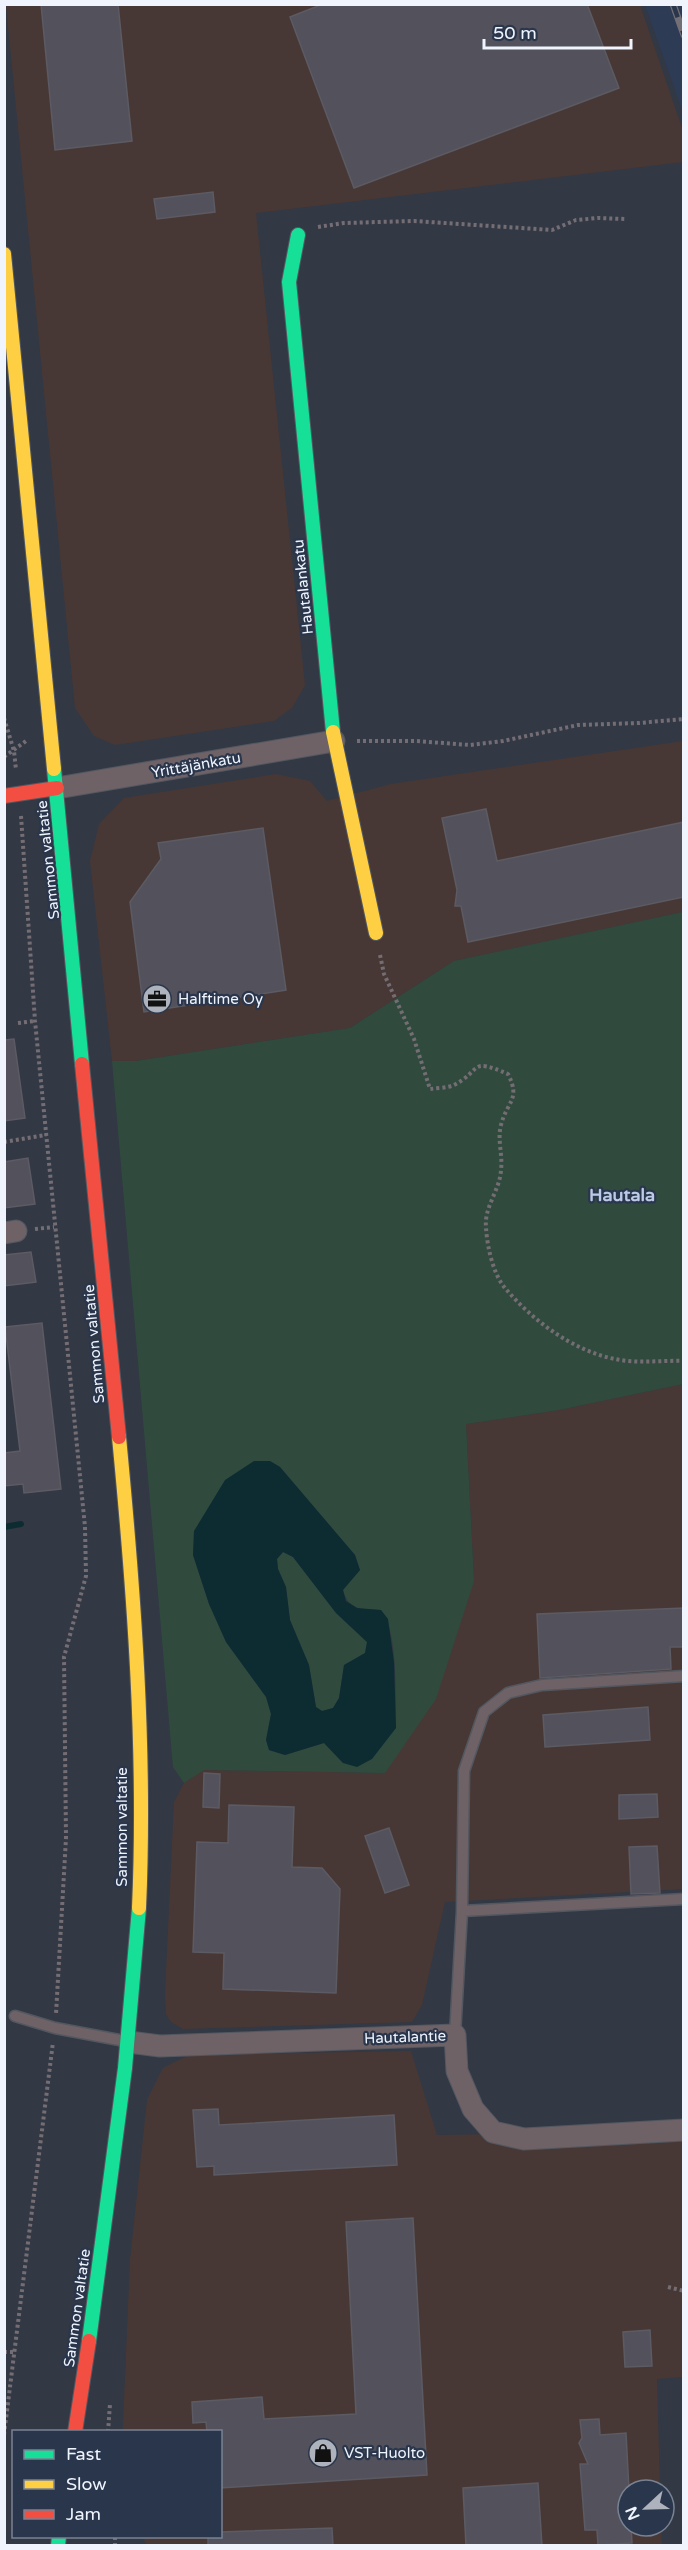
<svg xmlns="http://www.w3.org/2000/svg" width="688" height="2550" font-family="'Varela Round',sans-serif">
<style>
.built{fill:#2d3b54}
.industrial{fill:#483835}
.green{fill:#304b3e;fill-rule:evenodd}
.water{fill:#0d2c32;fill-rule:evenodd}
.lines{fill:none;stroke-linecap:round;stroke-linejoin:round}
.stream{stroke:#0d2c32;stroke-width:6}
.building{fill:#53525c;stroke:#5c5a63;stroke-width:1.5}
.lane-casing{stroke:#525760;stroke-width:13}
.street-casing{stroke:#525760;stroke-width:23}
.fast-casing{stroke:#525760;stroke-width:16}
.slow-casing{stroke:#525760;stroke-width:16}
.jam-casing{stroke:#525760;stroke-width:16}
.path{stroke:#746e74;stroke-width:4;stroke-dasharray:3 3;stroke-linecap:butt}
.lane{stroke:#6e6266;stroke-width:10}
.street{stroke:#6e6266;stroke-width:21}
.fast{stroke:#16e098;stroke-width:14}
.slow{stroke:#ffcf43;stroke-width:14}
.jam{stroke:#f24e42;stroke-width:14}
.rail-casing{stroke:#736f77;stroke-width:7}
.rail{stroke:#2a364c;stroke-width:4.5;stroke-dasharray:14;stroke-linecap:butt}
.labels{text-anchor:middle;stroke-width:4.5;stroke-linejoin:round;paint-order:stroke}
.street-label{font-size:15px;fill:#eff4fd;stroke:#2a364c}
.poi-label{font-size:15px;fill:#eff4fd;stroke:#2a364c;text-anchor:start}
.quarter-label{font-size:18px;font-weight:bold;fill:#bbcae6;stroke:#2a364c}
</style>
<rect width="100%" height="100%" fill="#323844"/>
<path class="built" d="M645,5H683V113Z"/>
<path class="industrial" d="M6,5H640L683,131V162L256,213L305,685L292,708L274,721L115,745L94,736L75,708Z
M683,741V912L454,961L350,1028L136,1061H112L90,861L99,824L124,798L276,774L310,781L327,801L391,784Z
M683,1384V1889L445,1902L422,2005L412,2022L183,2029L171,2022L166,2014L165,1993L174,1802L184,1783L203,1770L385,1773L474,1581L466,1424L559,1410Z
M411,2051L437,2135L683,2132V2377L657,2379L660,2490H628V2526H661L662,2545H147L142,2537L220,2536V2432H123V2424L130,2260L147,2100L163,2068L189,2055Z"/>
<path class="green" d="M683,912V1384L559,1410L466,1424L474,1581L436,1699L385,1773L204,1770L184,1783L173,1767L112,1061H136L350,1028L454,961ZM270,1461L280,1467L355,1555L360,1570L343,1590C349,1611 362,1609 381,1610C399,1632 395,1699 396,1728L343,1763L324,1743L285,1755L269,1750L266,1740L271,1714L266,1697L226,1642L209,1604L193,1555L194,1531Z
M283,1552L293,1557L336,1613L367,1642L365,1653L344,1665L339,1698L333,1708L322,1711L316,1707L309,1665L290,1620L286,1587L278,1569L277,1559Z"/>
<path class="water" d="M254,1461H270L280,1467L355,1555L360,1570L343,1590L346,1601L357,1608L381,1610L388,1619L394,1662L396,1728L372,1759L357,1767L343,1763L324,1743L285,1755L269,1750L266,1740L271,1714L266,1697L226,1642L209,1604L193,1555L194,1531L225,1480ZM283,1552L293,1557L336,1613L367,1642L365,1653L344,1665L339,1698L333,1708L322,1711L316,1707L309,1665L290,1620L286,1587L278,1569L277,1559Z"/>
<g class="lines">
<path class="stream" d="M4,1527L21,1524"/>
</g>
<path class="building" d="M41,4H118L132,141L55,150Z
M323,4H587L619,88L354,188L290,17Z
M213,192L215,212L157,219L154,199Z
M486,809L497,861L684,822V897L468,942L461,906H455L457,890L442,818Z
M263,828L286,990L144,1012L130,902L161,859L158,843Z
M14,1039L25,1118L4,1121V1040Z
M28,1158L35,1204L4,1208V1162Z
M31,1252L36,1282L4,1286V1255Z
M42,1323L61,1489L24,1493L23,1484L4,1486V1453L20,1451L5,1327Z
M684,1608V1647H670L671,1669L540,1678L537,1614Z
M648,1707L650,1740L545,1747L543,1715Z
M204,1773L220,1774L219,1808L203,1807Z
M657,1794L658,1817L619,1819V1795Z
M229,1805L294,1807L292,1867L322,1868L340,1889L336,1993L223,1989L224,1953L193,1952L197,1842L228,1843Z
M389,1828L409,1885L385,1893L365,1836Z
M657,1846L660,1893L631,1894L629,1847Z
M218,2109L219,2125L394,2115L397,2165L214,2175V2166L197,2167L193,2110Z
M413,2218L427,2475L220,2488V2432H207L206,2422L193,2423L192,2402L262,2397L264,2419L356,2414L346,2222Z
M650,2330L652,2366L625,2367L623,2332Z
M599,2419L600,2435L626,2433L629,2490L628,2526H631L632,2543L598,2545L597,2530H585L580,2464H588L579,2443L582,2438L580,2420Z
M538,2483L542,2546H466L463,2488Z
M332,2528L333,2546H208V2536H220V2532Z"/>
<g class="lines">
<g class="lane-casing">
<path id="lane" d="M462,1911L684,1899
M15,2016L55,2028L125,2041
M455,2035L462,1911L464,1771L484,1712L508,1693L542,1685L684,1676"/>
</g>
<g class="street-casing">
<path id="street" d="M57,788L334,741
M4,1233L16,1231
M129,2042L160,2046L455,2035L457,2071L473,2109L493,2132L524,2139L684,2130"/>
</g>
<g class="fast-casing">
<path id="fast" d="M298,235L289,282L333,732
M54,769L82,1064
M89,2341L125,2068L139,1908
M58,2546L59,2536"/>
</g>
<g class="slow-casing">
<path id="slow" d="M4,254L54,769
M333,732L376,933
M119,1437C134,1593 146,1751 139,1908"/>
</g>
<g class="jam-casing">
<path id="jam" d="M4,796L57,788
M82,1064L119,1437
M75,2432L89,2341"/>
</g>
<path class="path" d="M318,227L344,223L414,221L552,230L576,220L598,218L625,219
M4,718L14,751L16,770
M357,741H416L470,745L503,741L578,725L639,723L684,719
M4,757L26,741
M21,816L35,1021L85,1527L86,1576L64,1657L66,1838L56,2014
M380,955L384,974L414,1039L430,1089C437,1088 447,1088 454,1085C483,1070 468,1057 508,1074C521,1100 507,1101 501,1125C497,1140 503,1155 501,1170C500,1190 484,1207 486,1227C487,1246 493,1274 505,1288C532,1320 573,1351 615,1359C637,1364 661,1360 684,1361
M18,1023L35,1021
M4,1142L46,1135
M35,1229L54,1227
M668,2287L684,2291
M4,2352H14
M108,2432L110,2404
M4,2435L53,2042
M115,2546V2536"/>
<use href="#lane" class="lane"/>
<use href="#street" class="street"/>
<use href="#fast" class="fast"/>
<use href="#slow" class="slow"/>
<use href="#jam" class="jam"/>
<g class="rail-casing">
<path id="rail" d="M673,4L684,35"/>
</g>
<use href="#rail" class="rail"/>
</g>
<defs>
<g id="office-disc" transform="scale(1.5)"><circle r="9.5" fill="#adb2bc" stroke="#2a364c"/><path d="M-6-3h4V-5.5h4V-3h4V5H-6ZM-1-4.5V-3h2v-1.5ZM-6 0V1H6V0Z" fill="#111"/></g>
<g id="shop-disc" transform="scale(1.5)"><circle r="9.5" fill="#adb2bc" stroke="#2a364c"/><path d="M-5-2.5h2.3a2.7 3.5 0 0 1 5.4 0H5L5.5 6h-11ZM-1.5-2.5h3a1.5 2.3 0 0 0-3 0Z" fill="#111"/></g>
</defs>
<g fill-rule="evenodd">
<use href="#office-disc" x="157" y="999"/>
<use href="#shop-disc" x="323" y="2453"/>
</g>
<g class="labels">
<g class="street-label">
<text transform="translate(303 587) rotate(-96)" y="5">Hautalankatu</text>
<text transform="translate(196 765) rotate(-10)" y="5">Yrittäjänkatu</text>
<text transform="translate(48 860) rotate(-96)" y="5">Sammon valtatie</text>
<text transform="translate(94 1344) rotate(-95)" y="5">Sammon valtatie</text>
<text transform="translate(122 1827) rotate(-90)" y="5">Sammon valtatie</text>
<text transform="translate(405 2037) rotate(-2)" y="5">Hautalantie</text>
<text transform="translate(77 2308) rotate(-82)" y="5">Sammon valtatie</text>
</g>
<g class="poi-label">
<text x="178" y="1004">Halftime Oy</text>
<text x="344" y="2458">VST-Huolto</text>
</g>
<g class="quarter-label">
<text x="622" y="1201">Hautala</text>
</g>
</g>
<rect width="688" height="2550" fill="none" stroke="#eff4fd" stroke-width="12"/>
<rect x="12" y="2430" width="210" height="108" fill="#2a364c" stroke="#798293" stroke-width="1.5"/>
<rect x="24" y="2450" width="30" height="9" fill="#16e098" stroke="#798293" stroke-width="1.5"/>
<text x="66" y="2460" font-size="18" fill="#eff4fd">Fast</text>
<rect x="24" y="2480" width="30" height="9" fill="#ffcf43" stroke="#798293" stroke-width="1.5"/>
<text x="66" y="2490" font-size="18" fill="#eff4fd">Slow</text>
<rect x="24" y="2510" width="30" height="9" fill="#f24e42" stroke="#798293" stroke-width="1.5"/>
<text x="66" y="2520" font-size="18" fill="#eff4fd">Jam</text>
<g transform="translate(646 2508) rotate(248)"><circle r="28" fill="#2a364c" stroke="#798293" stroke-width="1.5"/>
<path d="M0-4.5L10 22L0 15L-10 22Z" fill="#adb2bc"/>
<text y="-9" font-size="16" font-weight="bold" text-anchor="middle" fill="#eff4fd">N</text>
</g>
<path d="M484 39v9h147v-9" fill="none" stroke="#eff4fd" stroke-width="3"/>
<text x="493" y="39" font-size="18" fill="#eff4fd" stroke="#2a364c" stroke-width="4.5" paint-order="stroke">50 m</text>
</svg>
